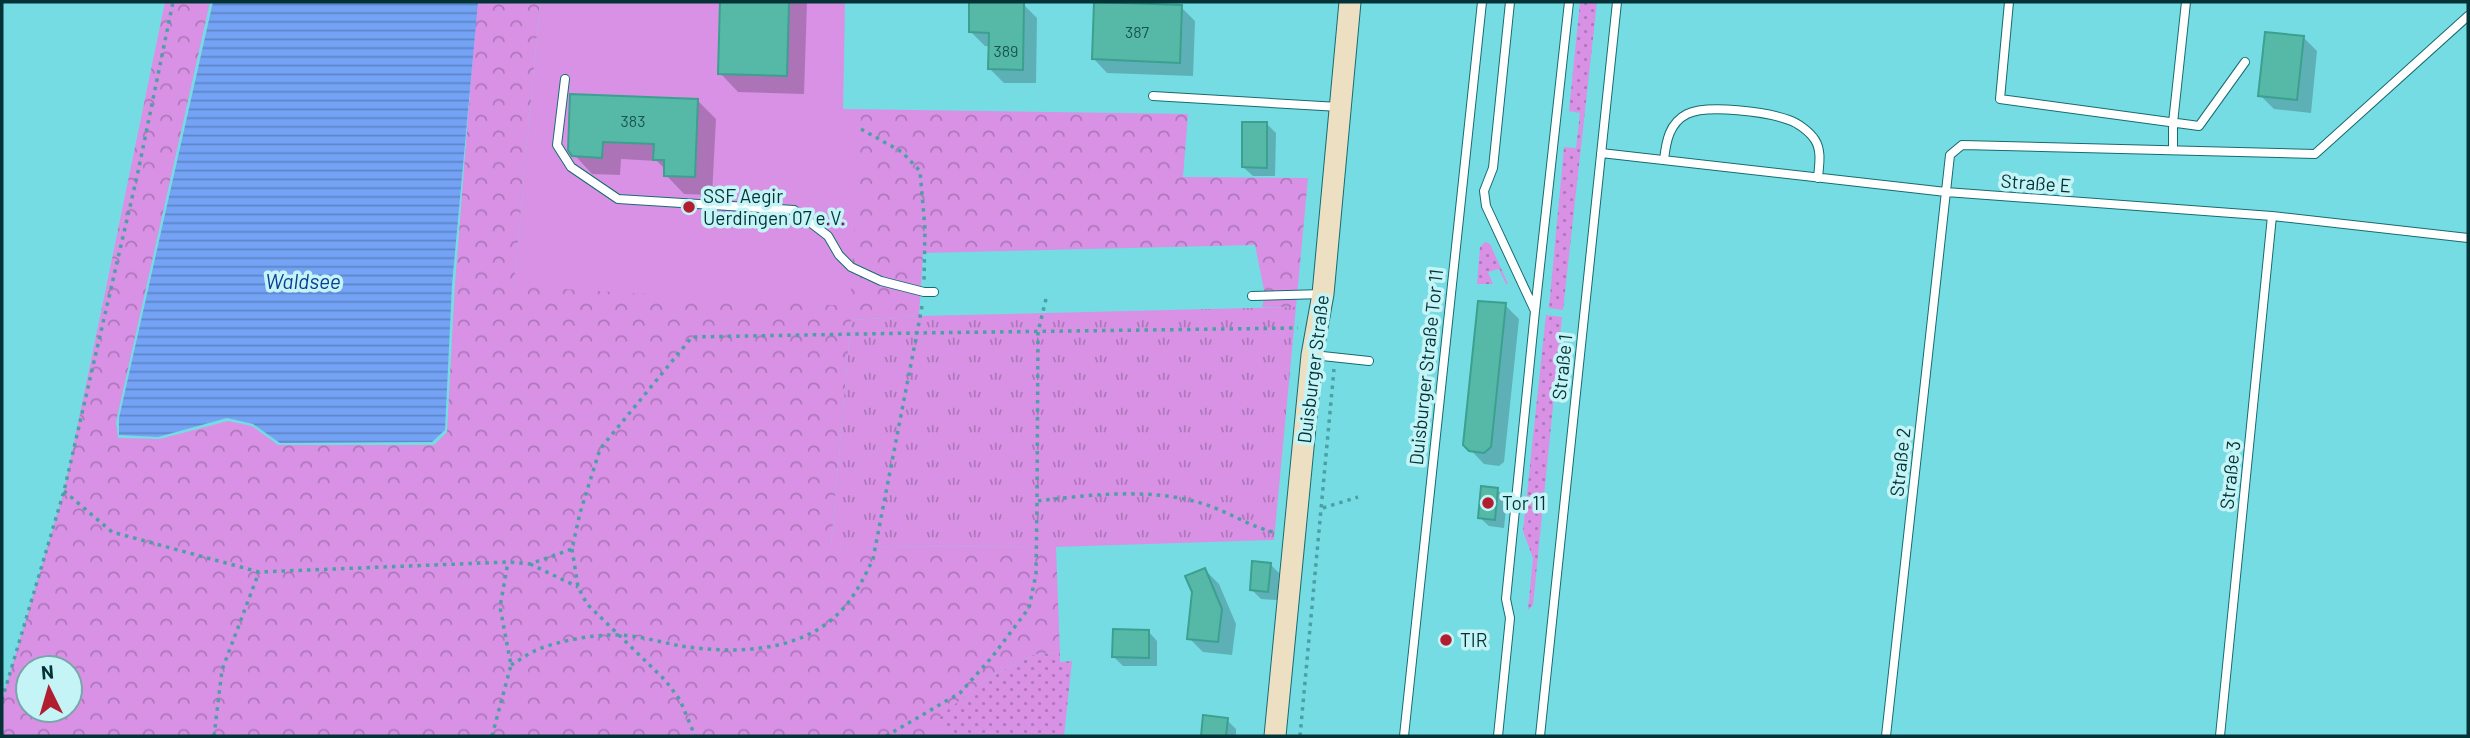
<svg xmlns="http://www.w3.org/2000/svg" width="2470" height="738" font-family="Barlow,sans-serif">
<style>
.grass{fill:url(#grass-dots)}
.forest{fill:url(#forest-crowns);fill-rule:evenodd}
.park{fill:url(#park-tufts)}
.pitch{fill:#d891e5}
.water{fill:url(#water-rules)}
.shadow{fill:#0003}
.building{fill:#56b9a8;stroke:#3ba090;stroke-width:2}
.lines{fill:none;stroke-linecap:round;stroke-linejoin:round}
.service-casing{stroke:#156c71;stroke-width:10}
.secondary-casing{stroke:#156c71;stroke-width:23}
.path{stroke:#4ca0a5;stroke-width:3.5;stroke-dasharray:3.5 5;stroke-linecap:butt}
.service{stroke:#fff;stroke-width:8}
.secondary{stroke:#eddfc1;stroke-width:21}
.poi-dot{fill:#b11e30;stroke:#c5f4f7;stroke-width:2.5}
.labels{text-anchor:middle;stroke-width:7;stroke-linejoin:round;paint-order:stroke}
.number-label{font-size:16px;fill:#185452}
.street-label{font-size:19px;fill:#033336;stroke:#c5f4f7}
.poi-label{font-size:19px;fill:#033336;stroke:#c5f4f7;text-anchor:start}
.water-label{font-size:21px;font-style:italic;fill:#0b3d95;stroke:#c5f4f7}
</style>
<defs>
<pattern id="grass-dots" width="8" height="8" patternUnits="userSpaceOnUse" patternTransform="scale(1.75)"><rect width="8" height="8" fill="#d891e5"/><path d="M2 2h.1M6 6h.1" fill="none" stroke="#ad77ba" stroke-width="1.8" stroke-linecap="round"/></pattern>
<pattern id="forest-crowns" width="20" height="18" patternUnits="userSpaceOnUse" patternTransform="scale(1.75)"><rect width="20" height="18" fill="#d891e5"/><path d="M2 6a3 3 0 1 1 6 0M12 15a3 3 0 1 1 6 0" fill="none" stroke="#ad77ba"/></pattern>
<pattern id="park-tufts" width="24" height="20" patternUnits="userSpaceOnUse" patternTransform="scale(1.75)"><rect width="24" height="20" fill="#d891e5"/><path d="M3 7l-1-3M5 7V3M7 7l1-3M15 17l-1-3M17 17v-4M19 17l1-3" fill="none" stroke="#ad77ba"/></pattern>
<pattern id="water-rules" width="6" height="5" patternUnits="userSpaceOnUse" patternTransform="scale(1.75)"><rect width="6" height="5" fill="#74a3f5"/><path d="M0 2.5h6" fill="none" stroke="#5d85c7"/></pattern>
</defs>
<rect width="100%" height="100%" fill="#75dce3"/>
<path class="grass" d="M1580,2H1597L1563,310L1549,308L1564,147L1576,148L1580,113L1569,111Z
M1485,242L1490,244L1508,284H1506L1499,269L1488,272L1493,284H1477L1480,247Z
M1546,315L1562,317L1533,605L1528,610L1533,558L1523,531Z
M1060,653V662L1072,661L1064,736H945L938,717L986,679L1035,654Z"/>
<path class="forest" d="M165,2H210L116,422L118,438L160,439L228,421L252,426L278,445H434L447,432L455,284L477,2H540L514,286L861,118L843,116V109L1188,114L1183,177L1308,178L1296,307H1262L1265,295L1255,245L923,253L919,316L851,320L831,546L1056,547L1060,653L1035,654L986,679L939,717L945,736H2V700L64,491ZM28,668H70V710H28Z"/>
<path class="park" d="M1296,307L1274,540L1056,547L831,546L851,320L919,316Z"/>
<path class="pitch" d="M540,2H845L843,115L861,117L850,306L514,286Z"/>
<path class="water" d="M213,2H478L452,285L445,430L432,442L280,443L253,424L227,418L158,437L119,435V418Z"/>
<path class="shadow" d="M722,2H807L804,94L738,92L720,73Z
M1023,4L1037,18L1036,83H1004L990,69V46H985L971,32Z
M1181,7L1195,21L1193,76L1107,73L1094,59Z
M2303,37L2317,51L2311,113L2274,109L2260,95Z
M697,100L716,119L712,195L684,194L666,175V170L657,161L621,159L620,175L592,174L570,150Z
M1267,124L1276,133L1275,176H1253L1243,167Z
M1505,305L1519,319L1504,462L1499,466L1484,464L1465,444Z
M1497,490L1507,499L1504,528L1489,526L1479,517Z
M1270,564L1279,573L1277,600L1261,599L1251,589Z
M1205,570L1219,584L1236,624L1232,655L1203,652L1189,638Z
M1148,631L1157,641V666H1123L1114,657Z
M1205,717L1227,720L1236,729V736H1203Z"/>
<path class="building" d="M720,2H789L787,76L718,74Z
M969,2H1024L1023,70L988,69L989,33L969,32Z
M1094,2L1182,5L1180,63L1092,59Z
M2265,32L2304,36L2297,100L2258,96Z
M570,94L698,99L695,177L664,176V160H653L654,144L603,142L602,158L572,156L568,150Z
M1242,122H1267V168L1242,167Z
M1478,301L1506,303L1491,447L1484,453L1469,451L1463,445Z
M1481,486L1498,488L1495,520L1478,518Z
M1252,561L1271,563L1268,592L1250,590Z
M1205,568L1222,609L1218,642L1187,639L1192,592L1185,576Z
M1113,629L1149,630V658L1112,657Z
M1203,715L1228,718L1226,736H1201Z"/>
<g class="lines">
<g class="service-casing">
<path id="service" d="M1510,2L1493,168L1484,191L1486,206L1535,311
M2009,2L2000,99L2199,126L2245,62
M565,79L557,145L571,167L618,199L794,210L828,236L839,255L851,267L881,281L924,292H934
M1153,96L1339,107
M2173,149V123L2186,2
M1601,153L1946,192L2272,216L2468,238
M1664,160C1666,142 1669,123 1687,114C1707,104 1768,112 1789,120C1798,123 1810,132 1815,140C1822,151 1819,165 1818,178
M1252,296L1323,294
M1313,355L1369,361
M1404,736L1482,2
M1498,736L1510,618L1506,599L1535,311L1569,2
M1540,736L1617,2
M1886,736L1950,155L1962,145L2315,154L2468,16
M2220,736L2272,216"/>
</g>
<g class="secondary-casing">
<path id="secondary" d="M1275,736L1312,355L1323,294L1350,2"/>
</g>
<path class="path" d="M861,129L902,152L920,171L925,229L924,281
M1046,299L1038,332L1037,501C1088,495 1147,488 1197,502C1225,509 1249,527 1277,533
M922,306L917,333L1298,328
M64,491L112,532L259,572L508,562L530,564L572,549L580,513L600,449L692,337L917,333L873,559C864,578 854,598 839,613C799,653 733,654 681,646C659,642 635,634 612,635C591,635 559,641 539,649C529,653 520,660 511,665
M1323,508L1358,497
M572,549L578,587L587,604L665,680L680,700L695,736
M530,564L578,587
M2,700L64,491L138,172L173,2
M214,736L222,670L259,572
M492,736L511,665L500,607L508,562
M886,736L960,693L992,657L1029,608L1036,574L1037,501
M1300,736L1334,369"/>
<use href="#service" class="service"/>
<use href="#secondary" class="secondary"/>
</g>
<g class="poi-dot">
<circle cx="689" cy="207" r="7"/>
<circle cx="1488" cy="503" r="7"/>
<circle cx="1446" cy="640" r="7"/>
</g>
<g class="labels">
<g class="number-label">
<text x="1137" y="38">387</text>
<text x="1006" y="57">389</text>
<text x="633" y="127">383</text>
</g>
<g class="street-label">
<text transform="translate(2036 183) rotate(4)" y="7">Straße E</text>
<text transform="translate(1426 367) rotate(-84)" y="7">Duisburger Straße Tor 11</text>
<text transform="translate(1562 367) rotate(-84)" y="7">Straße 1</text>
<text transform="translate(1313 369) rotate(-83)" y="7">Duisburger Straße</text>
<text transform="translate(1900 462) rotate(-84)" y="7">Straße 2</text>
<text transform="translate(2230 475) rotate(-84)" y="7">Straße 3</text>
</g>
<g class="poi-label">
<text x="703" y="203">SSF Aegir<tspan x="703" dy="22">Uerdingen 07 e.V.</tspan></text>
<text x="1502" y="510">Tor 11</text>
<text x="1460" y="647">TIR</text>
</g>
<g class="water-label">
<text x="303" y="289">Waldsee</text>
</g>
</g>
<rect width="2470" height="738" fill="none" stroke="#033336" stroke-width="7"/>
<g transform="translate(49 689) rotate(355)"><circle r="33" fill="#c5f4f7" stroke="#77a7aa" stroke-width="2"/>
<path d="M0-5L12 26L0 18L-12 26Z" fill="#b11e30"/>
<text y="-10" font-size="19" font-weight="bold" text-anchor="middle" fill="#033336">N</text>
</g>
</svg>
